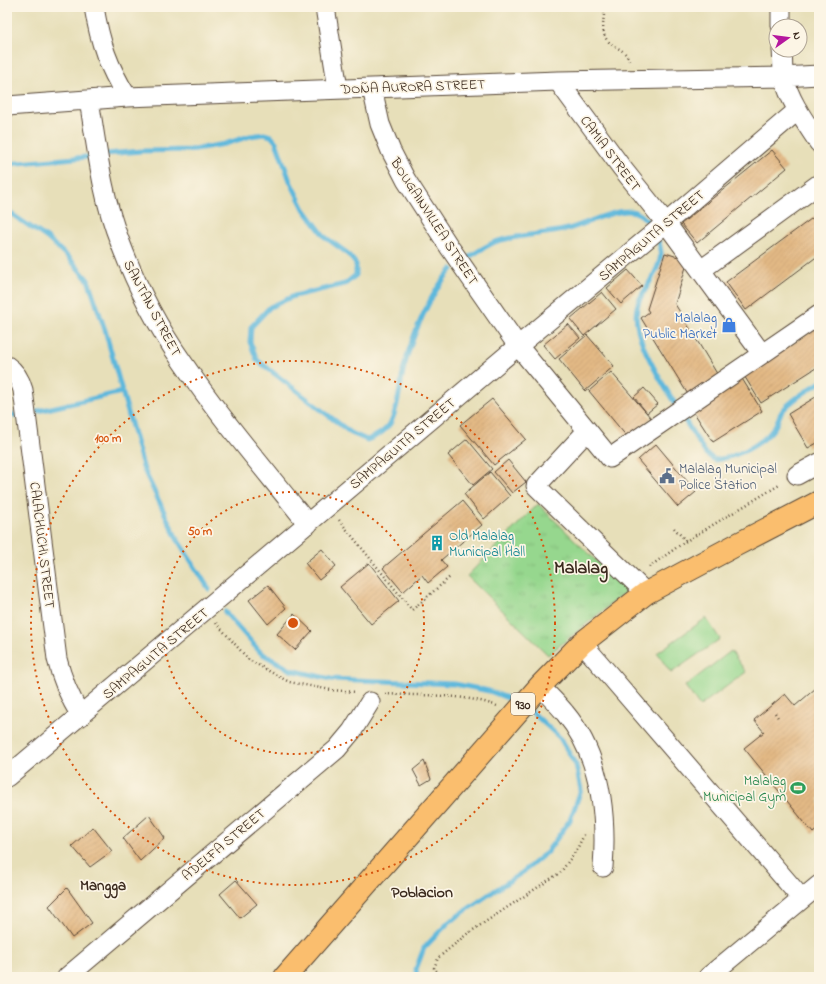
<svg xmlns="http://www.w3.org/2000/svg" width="826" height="984" font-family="'Indie Flower',sans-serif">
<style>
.park{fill:url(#park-tufts);stroke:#688056}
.pitch{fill:#96d78e;stroke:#688056}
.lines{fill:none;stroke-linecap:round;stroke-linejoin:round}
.stream{stroke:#5fb8dc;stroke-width:5}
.building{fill:url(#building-hatch)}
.minor-casing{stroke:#554535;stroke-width:21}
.major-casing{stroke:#554535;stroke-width:24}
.path{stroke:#554535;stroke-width:2.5;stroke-dasharray:1 3;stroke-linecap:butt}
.minor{stroke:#fff;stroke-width:19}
.major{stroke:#fabe6e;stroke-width:22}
.ring{fill:none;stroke:#d7540e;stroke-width:2;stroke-dasharray:2 4}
.labels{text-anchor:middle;stroke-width:3.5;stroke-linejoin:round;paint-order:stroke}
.shield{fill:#fcf5e5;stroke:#75675a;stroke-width:1}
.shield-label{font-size:13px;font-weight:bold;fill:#3b2a1e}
.street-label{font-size:14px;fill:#3b2a1e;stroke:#fcf5e5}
.shop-label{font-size:14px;fill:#366cbe;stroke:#fcf5e5;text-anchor:end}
.service-label{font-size:14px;fill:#4e5e75;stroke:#fcf5e5;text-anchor:start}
.culture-label{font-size:14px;fill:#0d838f;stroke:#fcf5e5;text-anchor:start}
.leisure-label{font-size:14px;fill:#27864d;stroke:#fcf5e5;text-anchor:end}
.neighbourhood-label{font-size:15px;font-weight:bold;fill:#3b2a1e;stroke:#fcf5e5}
.quarter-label{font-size:16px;font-weight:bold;fill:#3b2a1e;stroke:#fcf5e5}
.district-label{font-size:18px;font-weight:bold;fill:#3b2a1e;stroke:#fcf5e5}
.centre{fill:#d7540e;stroke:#fcf5e5;stroke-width:2}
.ring-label{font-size:12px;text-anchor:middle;font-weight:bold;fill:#d7540e;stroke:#fcf5e5;stroke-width:3.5;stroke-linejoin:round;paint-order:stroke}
</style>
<defs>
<pattern id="park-tufts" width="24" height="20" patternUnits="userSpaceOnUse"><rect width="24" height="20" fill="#96d78e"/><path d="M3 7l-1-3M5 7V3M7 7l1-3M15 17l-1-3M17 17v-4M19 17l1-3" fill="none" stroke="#82b97a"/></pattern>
<pattern id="building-hatch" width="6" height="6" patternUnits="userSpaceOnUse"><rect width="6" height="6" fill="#e3b985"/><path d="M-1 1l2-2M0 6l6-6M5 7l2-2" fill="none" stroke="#c49f72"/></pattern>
</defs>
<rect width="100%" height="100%" fill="#fcf5e5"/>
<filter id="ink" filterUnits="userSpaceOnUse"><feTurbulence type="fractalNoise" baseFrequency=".025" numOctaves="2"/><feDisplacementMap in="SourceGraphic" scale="8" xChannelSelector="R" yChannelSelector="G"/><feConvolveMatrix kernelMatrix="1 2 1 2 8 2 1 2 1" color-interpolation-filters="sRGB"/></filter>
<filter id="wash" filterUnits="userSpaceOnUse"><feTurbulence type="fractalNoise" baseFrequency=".012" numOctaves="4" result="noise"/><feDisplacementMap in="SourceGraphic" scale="16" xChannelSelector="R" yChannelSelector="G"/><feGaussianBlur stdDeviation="0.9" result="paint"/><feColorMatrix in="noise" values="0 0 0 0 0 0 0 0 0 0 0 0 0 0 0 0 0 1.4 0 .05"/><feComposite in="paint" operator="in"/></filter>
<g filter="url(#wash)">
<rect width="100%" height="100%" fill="#e7dfb9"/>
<path class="park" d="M538,504L627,591L548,655L467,576Z"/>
<path class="pitch" d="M706,618L720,639L671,673L657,653Z
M731,651L746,672L700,706L685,686Z"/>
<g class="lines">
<path class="stream" d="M106,154L142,151L190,150L225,144L250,136L264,134L271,136L276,142L290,181L304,209L325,237L347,253L356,264V275L345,284L294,296L270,307L251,327L250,342L257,360L351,433L367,440C377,436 387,431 392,420C399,404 400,384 404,367C412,336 431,291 452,269
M7,164L87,157
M7,211L47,238L69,258L88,280L105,330L144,470L177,539L209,589
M659,242C660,246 661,250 661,254C660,264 653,277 648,285C646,290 641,295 639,301C626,329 661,380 675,404
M469,257C477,252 486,246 495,242C519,234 544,235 568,229C586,224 610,211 627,211C637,210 644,217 650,224
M38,411L122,392
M7,415H19
M684,419L706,454L715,460C736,457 761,446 774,428C778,422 779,414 784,409C794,398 807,391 819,383
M225,612L261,653L291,670L331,679L455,684L489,691L510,699
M417,977L416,969L424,948L449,922L491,893L523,872L547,852L570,820L581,790L576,765L560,738L531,711"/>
</g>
<g id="blocks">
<path class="building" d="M772,150L787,168L697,243L681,224Z
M819,213V255L746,310L726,282Z
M665,253L688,260L675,304L719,377L689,396L641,318L649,312L647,309Z
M628,270L642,286L621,304L607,288Z
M602,292L616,309L584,336L570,319Z
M568,324L580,338L555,359L543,345Z
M819,327V366L761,403L743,374Z
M587,335L614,366L585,391L559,359Z
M611,372L651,418L628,438L589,391Z
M741,377L762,411L713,442L691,408Z
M644,388L658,404L647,413L634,397Z
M819,395V442L808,448L788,414Z
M492,399L526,439L494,465L460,425Z
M467,439L492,469L473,485L448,455Z
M656,444L696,492L678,507L638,460Z
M508,460L526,482L512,493L494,472Z
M490,472L510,496L484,519L464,494Z
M462,501L482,525L441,560L447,567L428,583L422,575L403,592L383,568Z
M322,549L336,566L319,580L305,563Z
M369,563L399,601L371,624L340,587Z
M268,585L286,608L268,624L249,600Z
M294,614L312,631L295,650L277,634Z
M816,688L819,692V828L813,833L744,748L764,732L754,720L785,694L795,706Z
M424,761L431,779L421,785L413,770Z
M149,815L165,838L140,861L123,838Z
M93,827L112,851L90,867L72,846Z
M236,880L257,904L240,918L220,894Z
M67,888L92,923L72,938L49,906Z"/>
</g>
</g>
<g filter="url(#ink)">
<use href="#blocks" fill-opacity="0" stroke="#554535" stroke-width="1"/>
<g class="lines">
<g class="minor-casing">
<path id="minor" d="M94,7C100,43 108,66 127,97
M325,7L338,89
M781,26V7
M782,50C783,59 782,69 784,78C790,102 806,123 819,143
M558,81L622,168L666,223L762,354
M372,88L380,124L391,151L406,180L450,248L518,346L610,458L819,315
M89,100C97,148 102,197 120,242C136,285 157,326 183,363C221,419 266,471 308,524
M7,106L127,97L372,88L558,81L783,77L819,75
M701,270L819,184
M7,366C16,372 20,379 23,390L57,659C62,680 70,698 81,716
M587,431L536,486L646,593
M797,475L819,463
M582,643L802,899
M540,686C548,695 557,703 565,713C601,756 607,813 603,867
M7,777L518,346L666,223L798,110
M67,977L337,749L352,731L370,702
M708,977L819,885"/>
</g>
<g class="major-casing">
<path id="major" d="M285,977L540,686L582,643L646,593L736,545L819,502"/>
</g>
<path class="path" d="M605,7C604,17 600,33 608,41C616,50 625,47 630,63
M339,520L412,610L450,577
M674,528L686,541
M649,567L686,541L781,484
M216,623L249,660L289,682L331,690L356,692
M815,680L819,685
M385,694C422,696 462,693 497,706
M775,713L779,719
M442,977L434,968L438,958L467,934L561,872L577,849L585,833"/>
<use href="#minor" class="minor"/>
<use href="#major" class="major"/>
</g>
</g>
<g class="ring">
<circle cx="293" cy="623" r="131"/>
<circle cx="293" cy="623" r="262"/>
</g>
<defs>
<g id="shop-bare" transform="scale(1.2)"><path d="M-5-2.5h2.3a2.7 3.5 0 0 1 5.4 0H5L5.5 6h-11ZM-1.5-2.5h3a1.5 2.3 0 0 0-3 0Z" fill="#3f7fe0" stroke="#fcf5e5" stroke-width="2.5" paint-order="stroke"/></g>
<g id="civic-bare" transform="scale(1.2)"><path d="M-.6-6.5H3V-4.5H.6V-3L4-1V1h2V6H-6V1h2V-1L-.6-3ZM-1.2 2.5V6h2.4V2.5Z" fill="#5c6f8a" stroke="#fcf5e5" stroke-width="2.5" paint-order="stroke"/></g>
<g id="building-bare" transform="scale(1.2)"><path d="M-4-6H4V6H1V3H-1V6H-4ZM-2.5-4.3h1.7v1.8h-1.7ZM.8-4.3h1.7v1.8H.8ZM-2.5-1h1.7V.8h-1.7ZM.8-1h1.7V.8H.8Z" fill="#0f9aa8" stroke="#fcf5e5" stroke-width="2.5" paint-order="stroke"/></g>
<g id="stadium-bare" transform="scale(1.2)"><path d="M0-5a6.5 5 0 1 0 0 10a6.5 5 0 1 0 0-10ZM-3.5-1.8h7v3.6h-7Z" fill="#2e9e5b" stroke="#fcf5e5" stroke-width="2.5" paint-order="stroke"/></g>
</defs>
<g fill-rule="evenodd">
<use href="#shop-bare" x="729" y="325"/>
<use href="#civic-bare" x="667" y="476"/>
<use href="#building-bare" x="437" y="543"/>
<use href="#stadium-bare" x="798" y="788"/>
</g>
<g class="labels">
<rect class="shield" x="511" y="693" width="24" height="22" rx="3"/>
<g class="shield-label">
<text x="523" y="709">930</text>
</g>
<g class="street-label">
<text transform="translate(413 86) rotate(-2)" y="5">DOÑA AURORA STREET</text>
<text transform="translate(611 153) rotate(53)" y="5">CAMIA STREET</text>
<text transform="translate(435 221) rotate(57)" y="5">BOUGAINVILLEA STREET</text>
<text transform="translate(651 235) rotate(-40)" y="5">SAMPAGUITA STREET</text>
<text transform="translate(153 308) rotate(62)" y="5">SANTAN STREET</text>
<text transform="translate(402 443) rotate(-40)" y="5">SAMPAGUITA STREET</text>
<text transform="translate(43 545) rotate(83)" y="5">CALACHUCHI STREET</text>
<text transform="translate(155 653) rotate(-40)" y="5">SAMPAGUITA STREET</text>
<text transform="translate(223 844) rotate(-40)" y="5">ADELFA STREET</text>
</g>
<g class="shop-label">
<text x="717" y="322">Malalag<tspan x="717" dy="16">Public Market</tspan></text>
</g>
<g class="service-label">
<text x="679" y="473">Malalag Municipal<tspan x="679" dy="16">Police Station</tspan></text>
</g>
<g class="culture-label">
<text x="449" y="540">Old Malalag<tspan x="449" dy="16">Municipal Hall</tspan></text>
</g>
<g class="leisure-label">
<text x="786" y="785">Malalag<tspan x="786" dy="16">Municipal Gym</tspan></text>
</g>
<g class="neighbourhood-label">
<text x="103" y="890">Mangga</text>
</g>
<g class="quarter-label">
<text x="422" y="897">Poblacion</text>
</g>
<g class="district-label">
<text x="581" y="573">Malalag</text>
</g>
</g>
<circle cx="293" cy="623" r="6" class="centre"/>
<g class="ring-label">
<text x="108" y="442">100 m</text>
<text x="200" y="535">50 m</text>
</g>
<rect width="826" height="984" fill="none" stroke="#fcf5e5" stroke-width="24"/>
<g transform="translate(788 38) rotate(76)"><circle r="19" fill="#fcf5e5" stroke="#afa495"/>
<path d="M0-3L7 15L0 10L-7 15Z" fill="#b5179e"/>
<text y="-6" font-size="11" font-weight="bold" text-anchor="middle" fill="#3b2a1e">N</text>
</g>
</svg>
